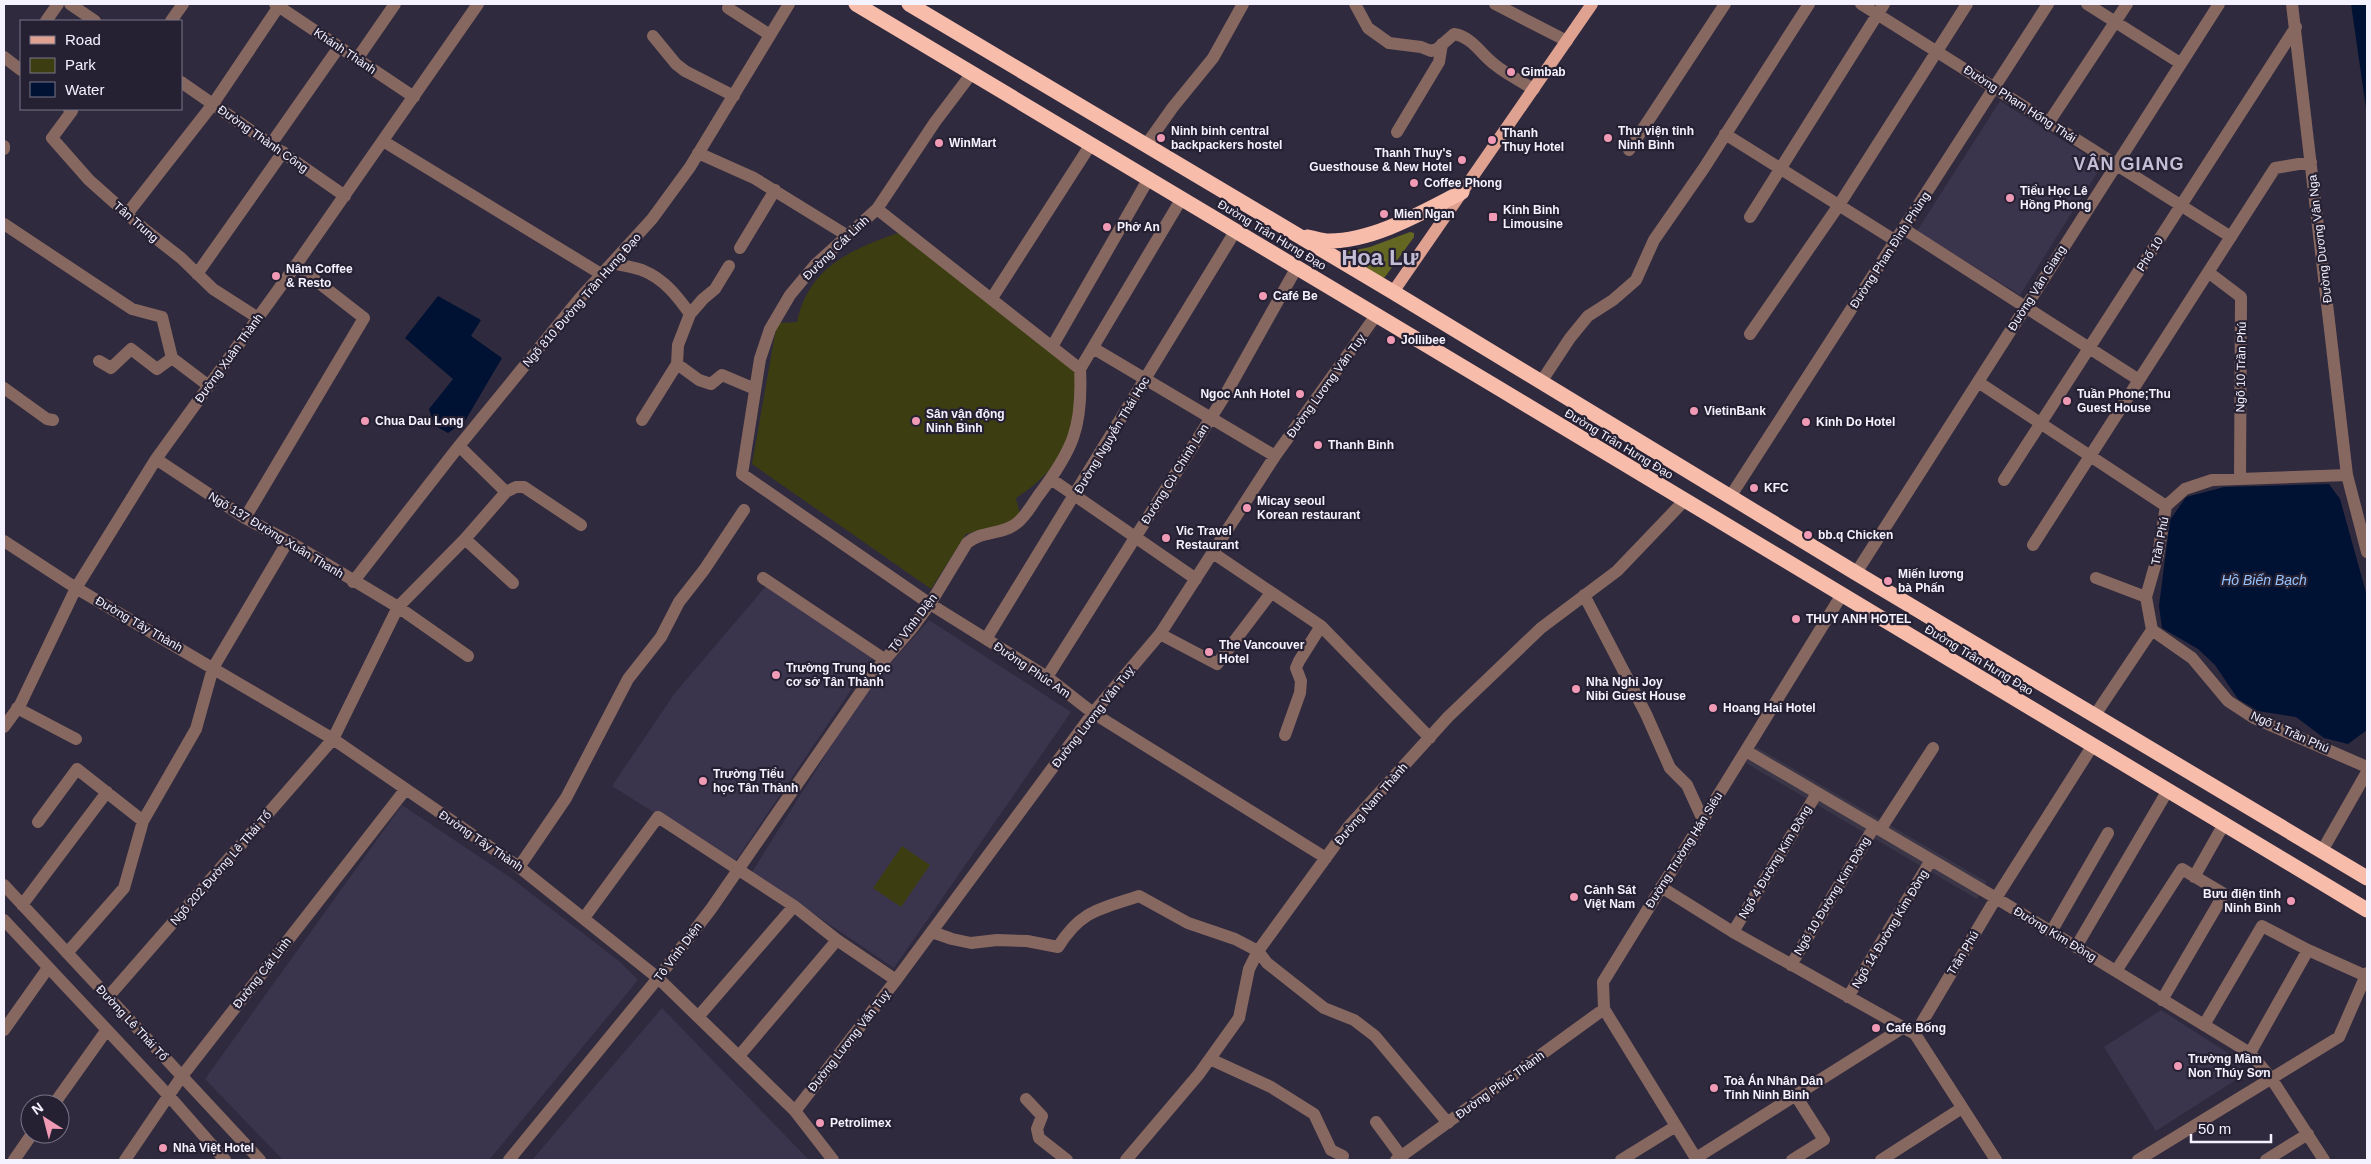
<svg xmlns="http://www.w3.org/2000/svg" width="2371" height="1164" font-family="Helvetica,sans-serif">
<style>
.commercial{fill:#3b3647}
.built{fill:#3b344d}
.green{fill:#3c3e12}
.forest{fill:#646721}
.water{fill:#001233}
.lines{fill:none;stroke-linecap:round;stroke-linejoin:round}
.minor{stroke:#866860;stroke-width:12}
.major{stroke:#dfa190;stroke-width:12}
.highway{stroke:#f8bcab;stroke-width:15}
.poi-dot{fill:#f09ab5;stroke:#262033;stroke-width:2}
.labels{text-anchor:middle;stroke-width:4.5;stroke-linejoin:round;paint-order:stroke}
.street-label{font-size:12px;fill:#f5f2ff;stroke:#262033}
.poi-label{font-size:12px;font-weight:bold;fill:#f5f2ff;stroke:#262033;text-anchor:start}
.water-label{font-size:14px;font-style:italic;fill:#94c2fd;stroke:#262033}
.district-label{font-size:18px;font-weight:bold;letter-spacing:1px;fill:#c4bdd6;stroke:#262033}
.town-label{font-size:22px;font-weight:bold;fill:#c4bdd6;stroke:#262033}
</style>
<rect width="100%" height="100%" fill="#302a3e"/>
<path class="commercial" d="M1756,747L1987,882L1977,899L1746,763Z"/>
<path class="built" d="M2000,101L2102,165L2020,295L1917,231Z
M767,585L874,656L734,863L612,786L675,693Z
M929,620L1071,712L894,968L752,872L865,692Z
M402,805L511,878L619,961L638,980L489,1160H283L205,1079Z
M662,1008L809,1160H532Z
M2161,1010L2236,1058L2245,1074L2156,1131L2104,1047Z"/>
<path class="green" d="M898,233L1077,371C1076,429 1067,466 1016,498L1020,514L1010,523L966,534L931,589L752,464L777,323L797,322C809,267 850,250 898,233Z
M902,846L930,865L901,907L873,888Z"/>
<path class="forest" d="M1410,232L1414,233V237L1385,277L1382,278L1342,253L1370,247Z"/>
<path class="water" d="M2351,4H2367V115Z
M438,296L481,320L471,336L502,358L465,421L448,433L434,425L429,409L453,379L405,338Z
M2329,484L2340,499L2367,596V730L2348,744L2324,738L2296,717L2258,711L2238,699L2215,665L2198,649L2162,628L2159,606L2170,520L2186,497L2224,487Z"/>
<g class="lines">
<path class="minor" d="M70,4L95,21
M275,4L414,97
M1355,4L1368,28L1389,43L1421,47L1431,51L1437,49L1454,34C1472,37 1481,54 1494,64C1506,74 1520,81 1534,89
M1495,4L1567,41
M1861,4L2231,237
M2087,4L2180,63
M2292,4L2347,475L2367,552
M728,8L770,35
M46,21L58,4
M171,21L183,4
M653,36L676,64L685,71L734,96
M4,57L21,70
M357,59L395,4
M972,73L935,122L877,209L815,265L790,295L770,329L760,359L742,474L930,604L1047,677L1093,713L1326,858
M181,82L345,196
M69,109L72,111L52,138L89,180L144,229L181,258L213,289L258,318
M2049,122L2127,4
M1397,132L1439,62L1442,44
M1725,134L1896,241
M383,141L601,274
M271,144L339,47
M1146,145L1173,107L1213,58L1243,4
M4,146V149
M1629,150L1725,4
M698,153L754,178L848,236
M127,214L213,104L279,6
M1750,217L1884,4
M4,224L132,309L162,317L172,358L209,386
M1904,229L2139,380
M740,248L775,190
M613,263C623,266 635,267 644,271C664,279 678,297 690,314
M2208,272L2241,297L2240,478
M197,274L283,152
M992,298L1091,144
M1750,334L1839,205L1967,4
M1053,345L1149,178
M1093,348L1275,456
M99,361L111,368L131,349L157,369L172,358
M677,364L699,380L711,384L722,375L755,389
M1080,369L1182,198
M1541,382L1570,338L1588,316L1613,300L1636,280L1654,240L1704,168L1809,4
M1978,382L2166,506
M4,388L47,419L53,420
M642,420L677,364L678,345L690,314L703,299L715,289L729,266
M459,446L506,492L516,487H524L581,525
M156,459L245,518L288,541L398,607L468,656
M1051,479L1196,579
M2004,480L2296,27
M1730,497L2048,4
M245,518L364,318L296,265
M465,539L513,583
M4,541L76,588L333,739L519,867L658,978L795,1111L833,1160
M2033,545L2275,168L2311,162
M1213,553L1321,626L1430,738
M1856,573L2219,4
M763,578L884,659
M2096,578L2146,597
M353,582L459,446L580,298L652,219L690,167L789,4
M1584,595L1646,714L1670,768L1687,785L1703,820
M2152,630L2192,658L2228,701L2254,718L2367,767
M1160,634L1217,664L1271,593
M986,639L1236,230
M1047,677L1224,397L1297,267
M17,708L76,739
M2095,715L2152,630L2146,597L2158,555L2166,506L2185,489L2212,480L2347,475
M4,727L20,705L76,588L156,459L296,265L478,4
M1285,735L1300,693L1301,681L1296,668L1299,661L1321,626
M1746,751L1996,898L2250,1053L2271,1078L2324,1160
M38,822L77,769L143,821
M1880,830L1933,748
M2322,851L2367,772
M519,867L566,798L628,679L661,637L679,602L704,570L744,510
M2194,877L2224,824
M4,885L260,1160
M1661,887L1733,932L1915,1034
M22,905L107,792
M584,918L658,817L794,906L837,940L896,980
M4,920L169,1096L225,1160
M932,932L952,939L971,943L997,940L1027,941L1058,947C1081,910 1100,909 1139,896L1188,923L1235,939L1258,951L1267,963L1324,1008L1354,1020L1375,1036L1448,1123
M1733,932L1817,793
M2051,932L2108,833
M2076,947L2168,790
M67,953L124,888L143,821L196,729L213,668L288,541
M1791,965L1874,827
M2116,971L2182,869L2224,894L2162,1000
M108,997L333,739L398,607L465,539L506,492
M1848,997L1931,860
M698,1017L794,906
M2204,1025L2262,926L2308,950L2366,976
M4,1030L48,968
M2250,1053L2308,950
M739,1056L837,940
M1210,1059L1271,1087L1314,1114L1331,1150L1343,1156
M1026,1099L1042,1116L1037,1129L1039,1138L1067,1160
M54,1104L106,1031
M795,1111L896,980L1093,713L1160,634L1275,456L1377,314
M1376,1122L1401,1156
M1696,1158L1904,1027
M14,1160L32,1134
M125,1160L182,1076L405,790
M509,1160L658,978L711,909L876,670L913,627L930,604L967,543C982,530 1003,535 1017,523C1025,517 1032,505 1038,496C1073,450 1083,427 1080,369L877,209
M1126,1160L1199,1074L1239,1018L1249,969L1258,951L1349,826L1448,717L1541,628L1617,571L1684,501
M1396,1160L1604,1009
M1621,1160L1676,1126
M1697,1160L1604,1009L1603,982L1841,596
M1792,1160L1824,1140L1796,1096
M1881,1160L1962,1108
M1996,1160L1915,1034L1996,898L2093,745
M2138,1160L2339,1037L2367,973
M2266,1160L2308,1134"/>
<path class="major" d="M1393,292L1592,4"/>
<path class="highway" d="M856,4C1361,304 1863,608 2367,910
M909,4L1393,292L1856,573L2367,878
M1307,237C1314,238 1322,241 1329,241C1374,241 1423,212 1462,192"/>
</g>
<g class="poi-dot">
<circle cx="1511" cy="72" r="5"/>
<circle cx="1161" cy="138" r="5"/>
<circle cx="1608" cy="138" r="5"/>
<circle cx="1492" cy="140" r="5"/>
<circle cx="939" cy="143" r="5"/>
<circle cx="1462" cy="160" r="5"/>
<circle cx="1414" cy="183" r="5"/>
<circle cx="2010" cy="198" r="5"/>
<circle cx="1384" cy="214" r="5"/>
<rect x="1488" y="212" width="10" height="10" rx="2.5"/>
<circle cx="1107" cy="227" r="5"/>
<circle cx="276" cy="276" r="5"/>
<circle cx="1263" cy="296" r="5"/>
<circle cx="1391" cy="340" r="5"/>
<circle cx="1300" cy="394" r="5"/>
<circle cx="2067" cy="401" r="5"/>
<circle cx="1694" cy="411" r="5"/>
<circle cx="365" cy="421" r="5"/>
<circle cx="916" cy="421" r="5"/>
<circle cx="1806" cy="422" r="5"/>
<circle cx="1318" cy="445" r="5"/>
<circle cx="1754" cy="488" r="5"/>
<circle cx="1247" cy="508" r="5"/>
<circle cx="1808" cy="535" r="5"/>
<circle cx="1166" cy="538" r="5"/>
<circle cx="1888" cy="581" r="5"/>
<circle cx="1796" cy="619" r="5"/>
<circle cx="1209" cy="652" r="5"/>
<circle cx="776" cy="675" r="5"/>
<circle cx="1576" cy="689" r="5"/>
<circle cx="1713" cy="708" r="5"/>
<circle cx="703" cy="781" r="5"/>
<circle cx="1574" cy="897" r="5"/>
<circle cx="2291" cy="901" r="5"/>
<circle cx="1876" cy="1028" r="5"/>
<circle cx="2178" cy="1066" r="5"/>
<circle cx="1714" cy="1088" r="5"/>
<circle cx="820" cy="1123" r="5"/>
<circle cx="163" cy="1148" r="5"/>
</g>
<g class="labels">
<g class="street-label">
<text transform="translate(345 51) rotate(34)" y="4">Khánh Thành</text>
<text transform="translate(2020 104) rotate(33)" y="4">Đường Phạm Hống Thái</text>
<text transform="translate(263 139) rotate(35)" y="4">Đường Thành Công</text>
<text transform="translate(136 222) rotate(41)" y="4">Tân Trung</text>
<text transform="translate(1272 235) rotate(31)" y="4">Đường Trân Hưng Đạo</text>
<text transform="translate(2320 239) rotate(-97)" y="4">Đường Dương Vân Nga</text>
<text transform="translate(836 248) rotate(-44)" y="4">Đường Cát Linh</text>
<text transform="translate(1890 250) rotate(-57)" y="4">Đường Phan Đình Phùng</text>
<text transform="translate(2150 254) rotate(-57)" y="4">Phố 10</text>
<text transform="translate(2037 288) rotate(-58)" y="4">Đường Vân Giang</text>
<text transform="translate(582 300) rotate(-49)" y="4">Ngõ 810 Đường Trần Hưng Đạo</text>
<text transform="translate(229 358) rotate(-54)" y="4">Đường Xuân Thành</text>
<text transform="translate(2241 367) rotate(-89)" y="4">Ngõ 10 Trần Phú</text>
<text transform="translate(1326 386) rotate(-54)" y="4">Đường Lương Văn Tuỵ</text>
<text transform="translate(1112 435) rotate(-59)" y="4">Đường Nguyễn Thái Học</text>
<text transform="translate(1619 444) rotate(31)" y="4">Đường Trân Hưng Đạo</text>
<text transform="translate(1175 474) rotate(-58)" y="4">Đường Cù Chính Lan</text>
<text transform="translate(276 535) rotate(31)" y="4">Ngõ 137 Đường Xuân Thanh</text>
<text transform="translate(2160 541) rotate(-79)" y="4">Trần Phú</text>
<text transform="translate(913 623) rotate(-52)" y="4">Tô Vĩnh Diện</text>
<text transform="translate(139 624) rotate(30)" y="4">Đường Tây Thành</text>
<text transform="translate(1979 660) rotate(31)" y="4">Đường Trân Hưng Đạo</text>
<text transform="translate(1032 670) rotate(34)" y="4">Đường Phúc Am</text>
<text transform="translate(1093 717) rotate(-52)" y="4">Đường Lương Văn Tuỵ</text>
<text transform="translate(2290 732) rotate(24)" y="4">Ngõ 1 Trần Phú</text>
<text transform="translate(1371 804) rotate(-49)" y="4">Đường Nam Thành</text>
<text transform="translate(481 841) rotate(34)" y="4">Đường Tây Thành</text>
<text transform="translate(1684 850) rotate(-58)" y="4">Đường Trường Hán Siêu</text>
<text transform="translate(1775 862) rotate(-59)" y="4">Ngõ 4 Đường Kim Đồng</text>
<text transform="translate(221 868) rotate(-49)" y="4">Ngõ 202 Đường Lê Thái Tổ</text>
<text transform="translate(1832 896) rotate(-59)" y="4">Ngõ 10 Đường Kim Đồng</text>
<text transform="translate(1890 929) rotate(-59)" y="4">Ngõ 14 Đường Kim Đồng</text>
<text transform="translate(2055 934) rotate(31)" y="4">Đường Kim Đồng</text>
<text transform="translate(678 952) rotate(-53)" y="4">Tô Vĩnh Diện</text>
<text transform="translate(1963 953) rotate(-59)" y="4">Trần Phú</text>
<text transform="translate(262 973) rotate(-52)" y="4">Đường Cát Linh</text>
<text transform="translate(132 1023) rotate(47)" y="4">Đường Lê Thái Tổ</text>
<text transform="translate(849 1041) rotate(-52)" y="4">Đường Lương Văn Tuỵ</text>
<text transform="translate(1500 1085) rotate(-36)" y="4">Đường Phúc Thành</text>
</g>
<g class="poi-label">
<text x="1521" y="76">Gimbab</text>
<text x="1171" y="135">Ninh binh central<tspan x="1171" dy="14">backpackers hostel</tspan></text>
<text x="1618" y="135">Thư viện tỉnh<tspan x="1618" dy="14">Ninh Bình</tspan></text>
<text x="1502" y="137">Thanh<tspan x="1502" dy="14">Thuy Hotel</tspan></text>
<text x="949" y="147">WinMart</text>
<text x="1452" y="157" text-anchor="end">Thanh Thuy's<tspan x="1452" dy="14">Guesthouse &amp; New Hotel</tspan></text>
<text x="1424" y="187">Coffee Phong</text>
<text x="2020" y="195">Tiểu Học Lê<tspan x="2020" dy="14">Hồng Phong</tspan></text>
<text x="1503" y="214">Kinh Binh<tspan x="1503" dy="14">Limousine</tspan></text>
<text x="1394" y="218">Mien Ngan</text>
<text x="1117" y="231">Phở An</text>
<text x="286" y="273">Nâm Coffee<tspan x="286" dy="14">&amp; Resto</tspan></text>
<text x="1273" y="300">Café Be</text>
<text x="1401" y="344">Jollibee</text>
<text x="1290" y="398" text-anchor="end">Ngoc Anh Hotel</text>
<text x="2077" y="398">Tuần Phone;Thu<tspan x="2077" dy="14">Guest House</tspan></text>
<text x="1704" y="415">VietinBank</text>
<text x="926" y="418">Sân vận động<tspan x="926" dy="14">Ninh Bình</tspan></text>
<text x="375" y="425">Chua Dau Long</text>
<text x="1816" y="426">Kinh Do Hotel</text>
<text x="1328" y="449">Thanh Binh</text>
<text x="1764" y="492">KFC</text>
<text x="1257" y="505">Micay seoul<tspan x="1257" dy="14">Korean restaurant</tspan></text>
<text x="1176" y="535">Vic Travel<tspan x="1176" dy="14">Restaurant</tspan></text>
<text x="1818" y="539">bb.q Chicken</text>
<text x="1898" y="578">Miến lương<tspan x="1898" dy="14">bà Phấn</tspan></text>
<text x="1806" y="623">THUY ANH HOTEL</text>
<text x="1219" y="649">The Vancouver<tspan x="1219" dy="14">Hotel</tspan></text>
<text x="786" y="672">Trường Trung học<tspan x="786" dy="14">cơ sở Tân Thành</tspan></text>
<text x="1586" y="686">Nhà Nghỉ Joy<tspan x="1586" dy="14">Nibi Guest House</tspan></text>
<text x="1723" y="712">Hoang Hai Hotel</text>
<text x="713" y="778">Trường Tiểu<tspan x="713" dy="14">học Tân Thành</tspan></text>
<text x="1584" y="894">Cảnh Sát<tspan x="1584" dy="14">Việt Nam</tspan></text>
<text x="2281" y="898" text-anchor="end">Bưu điện tỉnh<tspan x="2281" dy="14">Ninh Bình</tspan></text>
<text x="1886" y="1032">Café Bống</text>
<text x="2188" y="1063">Trường Mầm<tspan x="2188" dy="14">Non Thúy Sơn</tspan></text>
<text x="1724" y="1085">Toà Án Nhân Dân<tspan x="1724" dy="14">Tỉnh Ninh Bình</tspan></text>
<text x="830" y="1127">Petrolimex</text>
<text x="173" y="1152">Nhà Việt Hotel</text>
</g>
<g class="water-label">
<text x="2264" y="585">Hồ Biển Bạch</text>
</g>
<g class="district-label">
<text x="2129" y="170">VÂN GIANG</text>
</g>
<g class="town-label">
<text x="1380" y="265">Hoa Lư</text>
</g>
</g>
<rect width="2371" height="1164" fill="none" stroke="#f5f2ff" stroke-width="10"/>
<rect x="20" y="20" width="162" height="90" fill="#262033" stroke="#797485"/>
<rect x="30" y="36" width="25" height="8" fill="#dfa190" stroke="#797485"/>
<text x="65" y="45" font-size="15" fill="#f5f2ff">Road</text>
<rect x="30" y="58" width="25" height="15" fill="#3c3e12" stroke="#797485"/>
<text x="65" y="70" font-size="15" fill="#f5f2ff">Park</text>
<rect x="30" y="82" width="25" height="15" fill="#001233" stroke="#797485"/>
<text x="65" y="95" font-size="15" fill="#f5f2ff">Water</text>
<g transform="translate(45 1119) rotate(324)"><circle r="24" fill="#262033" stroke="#797485"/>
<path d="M0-4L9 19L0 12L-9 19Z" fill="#f09ab5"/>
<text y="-8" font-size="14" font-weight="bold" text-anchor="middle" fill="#f5f2ff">N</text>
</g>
<path d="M2191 1134v8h80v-8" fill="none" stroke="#f5f2ff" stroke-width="2.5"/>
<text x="2198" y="1134" font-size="15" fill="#f5f2ff" stroke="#262033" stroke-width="4" paint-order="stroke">50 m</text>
</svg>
